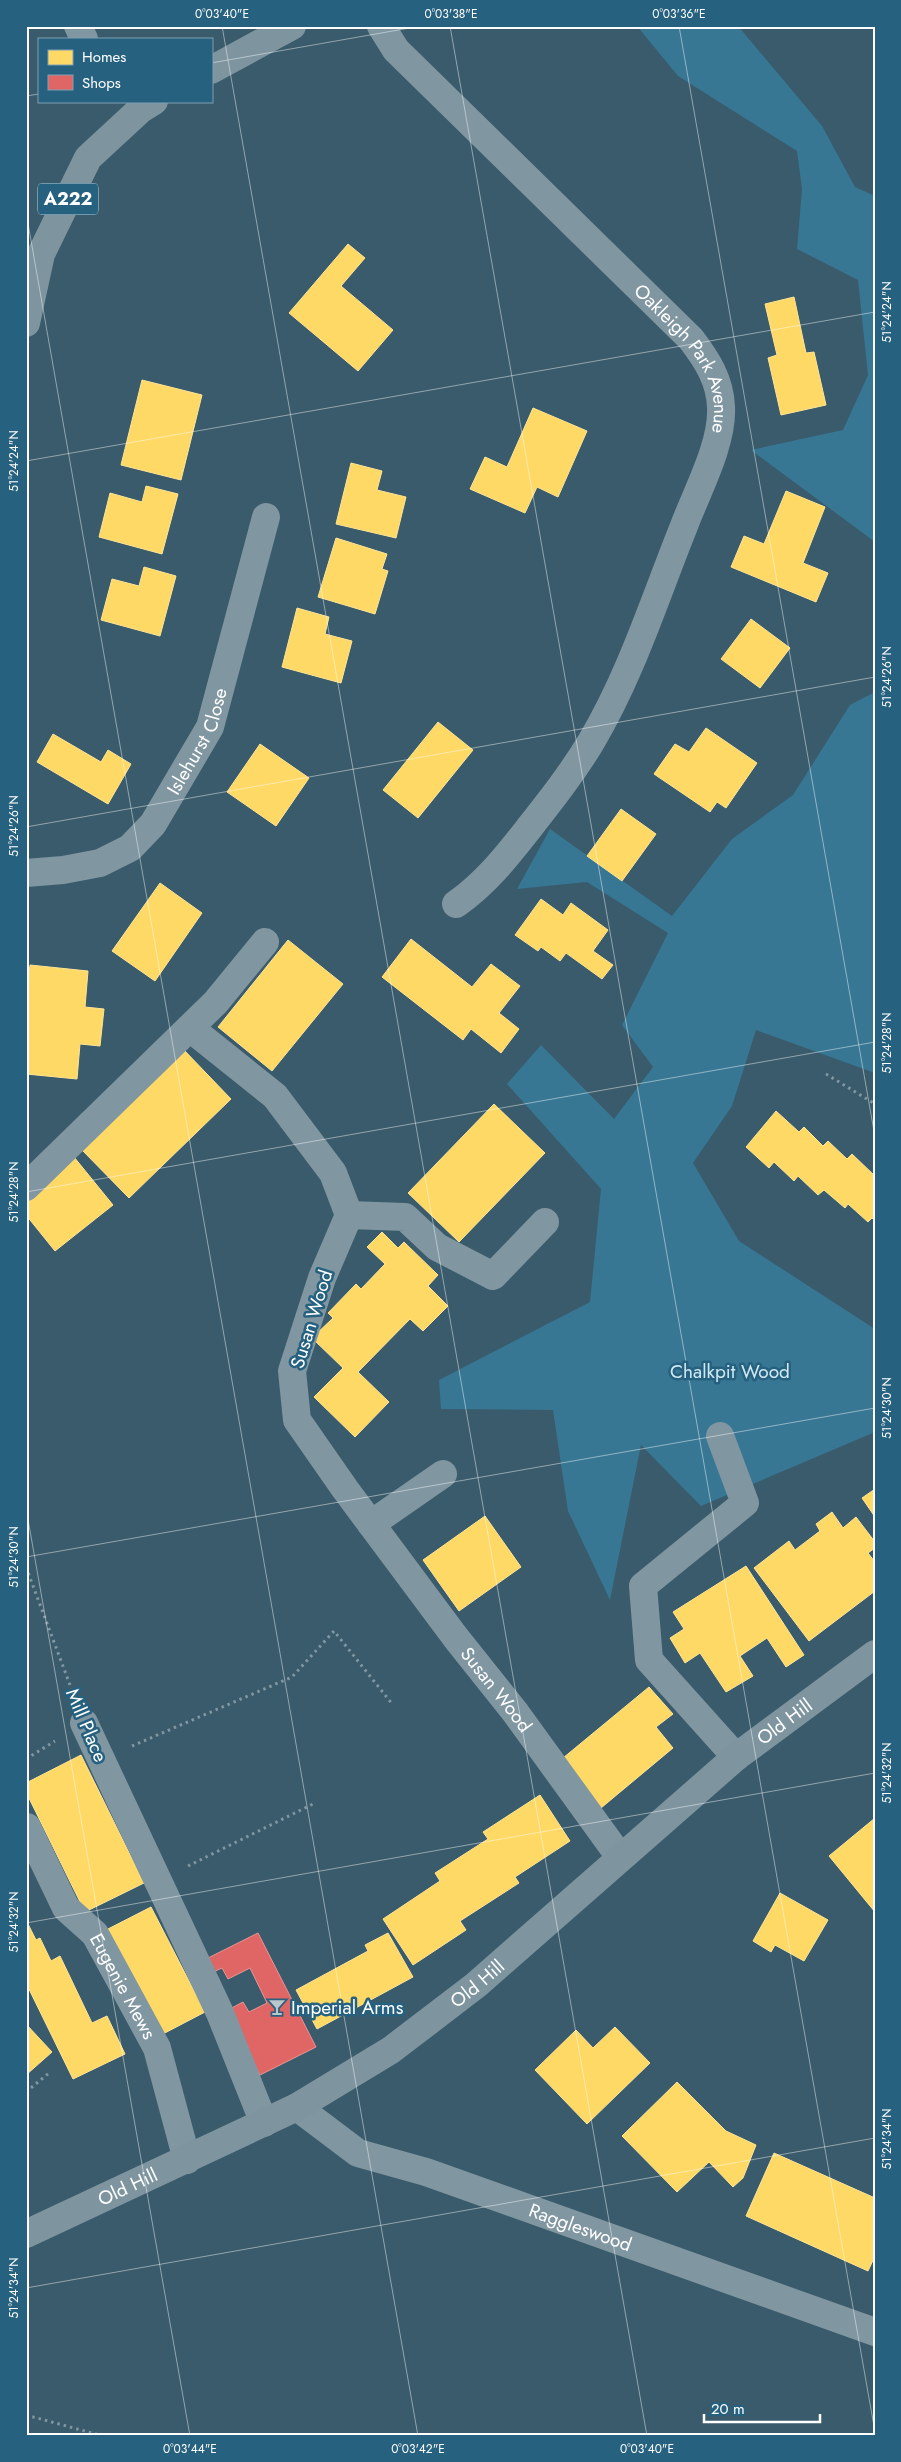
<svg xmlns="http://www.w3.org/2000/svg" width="901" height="2462" font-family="Jost,sans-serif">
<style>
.green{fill:#377794}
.homes{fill:#ffd966;stroke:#ffe494}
.shops{fill:#e06666;stroke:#e99494}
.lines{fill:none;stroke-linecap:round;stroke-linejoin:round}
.path{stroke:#8096a1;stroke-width:3;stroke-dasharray:2.5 4;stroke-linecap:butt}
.minor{stroke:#8096a1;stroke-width:28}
.major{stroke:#7e95a0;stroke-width:28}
.ticks{fill:none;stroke:#fff;stroke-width:1;stroke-opacity:0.45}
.labels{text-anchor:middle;stroke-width:5;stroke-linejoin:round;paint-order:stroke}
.shield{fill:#26617f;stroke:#bed0d9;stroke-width:1}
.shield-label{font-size:18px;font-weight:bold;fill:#fff}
.street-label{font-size:19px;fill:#fff;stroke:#26617f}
.park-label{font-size:19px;fill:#cfe9f5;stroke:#26617f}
.poi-label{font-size:19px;fill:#fff;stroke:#26617f;text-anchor:start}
.neatline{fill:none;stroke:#fff;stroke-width:2}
.ticks-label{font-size:12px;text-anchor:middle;fill:#fff}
</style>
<rect width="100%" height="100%" fill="#3a5b6b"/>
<path class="green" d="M637,26H738L822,126L855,187L875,196V542L751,450L843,430L868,375L858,280L797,249L802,189L797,151L678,76Z
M875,692V1073L756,1030L732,1106L693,1163L739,1241L875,1329V1432L701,1506L641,1445L610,1600L568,1511L553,1410L441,1409L439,1380L590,1302L601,1189L507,1084L541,1045L614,1119L653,1067L622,1025L668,933L587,882L517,889L550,829L672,916L732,839L793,795L850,705Z"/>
<path class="homes" d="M348,244L365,258L341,286L393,330L358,371L289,313Z
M794,297L806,353L814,352L826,405L781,415L768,358L777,355L765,304Z
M142,380L202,395L181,480L121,465Z
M533,408L587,431L558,497L537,487L525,513L470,489L485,457L507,467Z
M351,463L382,471L377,490L406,497L396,538L336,524Z
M146,486L178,494L162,554L99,537L110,493L142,502Z
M786,491L825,507L803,563L828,573L816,602L731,567L744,536L764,544Z
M336,538L387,554L382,569L388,571L375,614L318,597Z
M144,567L176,576L160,636L101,620L112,579L139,586Z
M297,608L329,617L325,634L352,641L341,683L282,667Z
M751,619L790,648L760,688L721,659Z
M438,722L473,750L418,818L383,790Z
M706,728L757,763L726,808L717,802L710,812L654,774L675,744L689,752Z
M53,734L101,762L108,750L131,764L108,804L37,762Z
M260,744L309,778L276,826L227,792Z
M621,809L656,834L622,881L587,856Z
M160,883L202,913L155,981L112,951Z
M541,899L563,915L571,903L608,930L593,951L613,965L602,979L566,953L560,961L541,947L538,951L515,935Z
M411,939L472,987L491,964L520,986L499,1013L519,1029L501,1053L471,1029L463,1040L382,977Z
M288,940L343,984L272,1071L218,1027Z
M30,965L88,971L85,1007L104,1009L100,1046L80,1044L77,1079L26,1074V1002Z
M183,1049L231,1099L129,1198L81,1149Z
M494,1104L545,1153L459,1242L408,1193Z
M776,1111L799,1132L804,1127L823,1146L828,1141L847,1159L852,1154L875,1176V1221L872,1218L868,1222L848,1204L845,1208L824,1190L818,1195L798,1176L794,1181L774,1162L769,1168L746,1147Z
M74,1157L113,1205L55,1251L26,1215V1195Z
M382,1232L398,1248L404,1242L438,1275L428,1286L448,1306L423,1331L410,1319L358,1372L389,1402L355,1437L314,1397L343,1368L312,1338L333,1318L328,1313L356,1284L361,1289L385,1264L367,1247Z
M875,1489V1517L862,1498Z
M832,1512L843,1528L856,1517L875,1542V1548L868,1553L875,1562V1591L809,1641L754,1568L789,1541L795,1550L820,1531L816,1524Z
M485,1516L521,1567L459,1611L423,1560Z
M746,1566L804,1655L786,1667L767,1638L740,1656L753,1676L726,1692L700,1653L685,1663L670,1638L684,1629L673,1612Z
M649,1687L673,1714L656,1727L673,1748L601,1808L557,1763Z
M81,1755L144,1883L85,1912L26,1792V1783Z
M540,1795L570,1841L515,1877L519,1883L460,1921L466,1930L413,1965L383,1919L440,1881L435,1873L488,1839L483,1832Z
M875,1818V1912L829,1856Z
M780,1893L828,1920L804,1961L775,1945L771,1952L753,1941Z
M151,1907L205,2012L161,2035L106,1930Z
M26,1920L36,1940L40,1938L51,1961L60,1956L92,2023L107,2016L125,2054L73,2079L26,1983Z
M388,1933L413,1977L317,2029L296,1990L368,1951L365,1945Z
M26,2024L52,2052L26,2075Z
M615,2027L650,2063L587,2124L535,2070L576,2030L593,2048Z
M677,2082L726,2131L756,2145L743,2178L733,2187L709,2162L677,2192L622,2136Z
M774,2153L875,2198V2256L868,2271L746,2216Z"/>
<path class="shops" d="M258,1933L316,2047L260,2075L226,2011L243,2002L249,2012L267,2003L250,1968L228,1979L222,1968L209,1974L202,1961Z"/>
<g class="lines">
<path class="path" d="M826,1074L875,1104
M26,1567L73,1693
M132,1746L292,1677L334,1631L393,1705
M26,1759L55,1741
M188,1866L315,1803
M26,2092L49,2073
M26,2415L103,2436"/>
<g class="minor">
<path d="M78,26L84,39"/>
<path id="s1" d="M381,26L396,50L691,339C707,360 720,380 721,407C723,444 697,491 684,526C655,598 631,675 591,742C573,772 551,800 529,828C507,856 486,883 456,904"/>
<path id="s2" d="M26,873L63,870L100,863L130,848L153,824L210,727L266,517"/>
<path id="s3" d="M190,1028L275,1096L333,1173L349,1215L322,1278L292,1371L297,1420L345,1489L456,1638L515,1712L620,1857"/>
<path d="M26,1187L215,1003L265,942"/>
<path d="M349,1215L405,1217L437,1247L493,1276L545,1222"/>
<path d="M720,1436L745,1503L643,1586L649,1660L736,1757"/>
<path d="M371,1524L443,1474"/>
<path d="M84,1723L220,2013L264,2123"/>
<path id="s4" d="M27,1827L66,1908L95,1934L157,2048L187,2160"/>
<path id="s5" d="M297,2107L358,2153L426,2172L875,2332"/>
</g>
<g class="major">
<path d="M211,70L292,26"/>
<path d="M26,323L41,254L88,158L141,109L154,101"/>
<path id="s6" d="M26,2234L297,2107L391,2050L476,1985L736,1757L875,1654"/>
</g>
</g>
<path class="ticks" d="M222,26L647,2436M450,26L875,2432M679,26L875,1137M211,63L421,26M26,96L39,94M26,212L418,2436M26,461L875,312M26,827L875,677M26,1192L875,1042M26,1508L190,2436M26,1557L875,1408M26,1923L875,1773M26,2288L875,2138"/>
<defs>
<g id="bar-bare" transform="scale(1.35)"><path d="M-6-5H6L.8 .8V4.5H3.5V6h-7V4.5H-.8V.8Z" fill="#bac6cb" stroke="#26617f" stroke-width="2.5" paint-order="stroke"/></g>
</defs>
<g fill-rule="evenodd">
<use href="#bar-bare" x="277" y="2007"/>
</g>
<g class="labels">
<rect class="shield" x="38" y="183.5" width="60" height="31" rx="4"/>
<g class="shield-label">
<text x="68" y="205">A222</text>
</g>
<g class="street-label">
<text dy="7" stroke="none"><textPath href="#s1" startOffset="455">Oakleigh Park Avenue</textPath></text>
<text dy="7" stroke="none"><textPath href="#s2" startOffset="236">Islehurst Close</textPath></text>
<text transform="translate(311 1319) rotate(-73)" y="7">Susan Wood</text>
<text dy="7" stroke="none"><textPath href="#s3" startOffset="801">Susan Wood</textPath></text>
<text dy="7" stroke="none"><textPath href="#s6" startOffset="922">Old Hill</textPath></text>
<text transform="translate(87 1725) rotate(67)" y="7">Mill Place</text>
<text dy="7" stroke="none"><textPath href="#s6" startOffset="518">Old Hill</textPath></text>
<text dy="7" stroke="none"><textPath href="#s4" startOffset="188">Eugenie Mews</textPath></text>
<text dy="7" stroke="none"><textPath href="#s6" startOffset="112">Old Hill</textPath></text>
<text dy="7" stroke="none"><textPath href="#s5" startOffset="311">Raggleswood</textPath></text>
</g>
<g class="park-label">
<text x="730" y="1378">Chalkpit Wood</text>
</g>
<g class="poi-label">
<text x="291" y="2014">Imperial Arms</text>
</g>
</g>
<rect width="901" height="2462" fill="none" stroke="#26617f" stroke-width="55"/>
<rect x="38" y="38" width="175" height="65" fill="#26617f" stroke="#7da0b2"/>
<rect x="48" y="50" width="25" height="15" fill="#ffd966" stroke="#7da0b2"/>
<text x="82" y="62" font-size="15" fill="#ffffff">Homes</text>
<rect x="48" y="75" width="25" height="15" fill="#e06666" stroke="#7da0b2"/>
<text x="82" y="88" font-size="15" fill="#ffffff">Shops</text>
<path d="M704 2414v8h116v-8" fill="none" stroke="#ffffff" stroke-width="2.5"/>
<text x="711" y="2414" font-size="15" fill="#ffffff" stroke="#26617f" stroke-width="4" paint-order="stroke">20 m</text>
<rect x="28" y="28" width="846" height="2406" class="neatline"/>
<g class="ticks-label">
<text x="222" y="18">0°03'40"E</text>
<text x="451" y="18">0°03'38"E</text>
<text x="679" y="18">0°03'36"E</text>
<text transform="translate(887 312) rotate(-90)" y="4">51°24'24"N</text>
<text transform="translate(14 461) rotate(-90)" y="4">51°24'24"N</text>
<text transform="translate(887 677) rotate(-90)" y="4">51°24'26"N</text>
<text transform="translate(14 826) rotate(-90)" y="4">51°24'26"N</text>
<text transform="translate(887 1043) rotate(-90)" y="4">51°24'28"N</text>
<text transform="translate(14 1192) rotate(-90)" y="4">51°24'28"N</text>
<text transform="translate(887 1408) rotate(-90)" y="4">51°24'30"N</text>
<text transform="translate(14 1557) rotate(-90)" y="4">51°24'30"N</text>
<text transform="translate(887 1773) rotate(-90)" y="4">51°24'32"N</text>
<text transform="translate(14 1922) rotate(-90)" y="4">51°24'32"N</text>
<text transform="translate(887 2139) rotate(-90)" y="4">51°24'34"N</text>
<text transform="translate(14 2288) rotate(-90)" y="4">51°24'34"N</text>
<text x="190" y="2453">0°03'44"E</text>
<text x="418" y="2453">0°03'42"E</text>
<text x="647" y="2453">0°03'40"E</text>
</g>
</svg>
